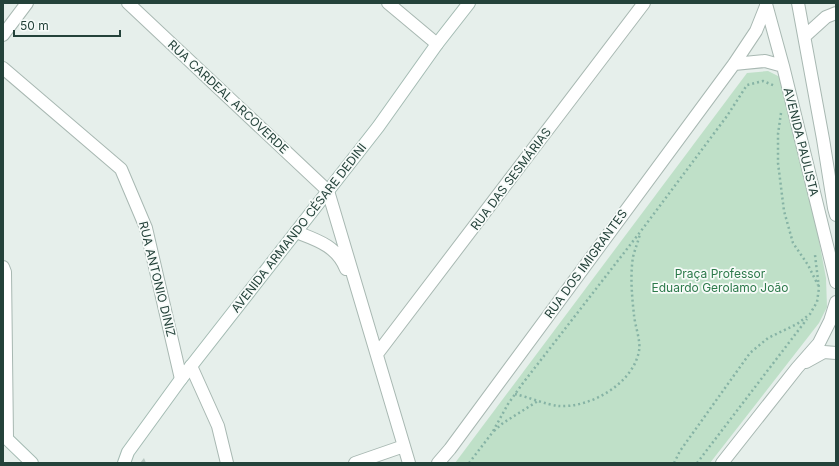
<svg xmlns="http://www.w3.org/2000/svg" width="839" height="466" font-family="Inter,sans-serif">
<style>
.green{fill:#bfe0c8}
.building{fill:#bbcac4}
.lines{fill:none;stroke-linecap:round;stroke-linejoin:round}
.street-casing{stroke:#a8b8b2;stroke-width:14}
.secondary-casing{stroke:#a4bbb3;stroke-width:14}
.path{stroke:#86b3a5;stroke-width:2.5;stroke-dasharray:2 3;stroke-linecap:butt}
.street{stroke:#fff;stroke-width:12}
.secondary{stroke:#fff;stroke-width:12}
.labels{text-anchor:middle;stroke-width:3.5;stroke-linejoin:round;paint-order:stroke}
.street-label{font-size:12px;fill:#24423a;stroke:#f7fbf9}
.park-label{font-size:12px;fill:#2d7a4b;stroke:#f7fbf9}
</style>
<rect width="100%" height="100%" fill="#e6efeb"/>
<path class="green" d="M768,71L782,78L809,187L826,278L827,307L819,323L710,463H455L747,73Z"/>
<path class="building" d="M144,458L146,463H140Z"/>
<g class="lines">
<g class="street-casing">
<path id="street" d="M128,3L328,191L409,463
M388,3L437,44
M798,3L823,139L834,208L836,215
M766,4L783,66L836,282
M3,35L27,3
M805,36L826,17L836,13
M734,64L765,61L783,66
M3,68L121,169L146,228L181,379
M296,232C317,240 337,246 346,269
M3,267L5,272L7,438
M377,354L644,3
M806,362L824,352L836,353
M191,366L218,426L227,463
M355,463L404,446
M438,463L450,449L734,64L756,31L766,6
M722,463L797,368L819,343L830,321L836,302"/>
</g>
<g class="secondary-casing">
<path id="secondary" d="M3,435L32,463
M124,463L128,452L181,379L378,127L437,44L469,3"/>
</g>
<path class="path" d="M781,113L778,134V163L784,211L793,243L808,265L818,285
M515,394C528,397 547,405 559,406C590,408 633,384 639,351C641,341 635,326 634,315C632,297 630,276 633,257C635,249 638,242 640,234
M494,431L503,423L538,401
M469,463L492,433L508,404L523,383L644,227L727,116L747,85L763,81L775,86
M674,463L680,451L750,353L768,338L797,324L810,314L817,302L819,288L815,255
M697,463L807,319"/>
<use href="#street" class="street"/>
<use href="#secondary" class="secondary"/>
</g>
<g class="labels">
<g class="street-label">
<text transform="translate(228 97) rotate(43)" y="4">RUA CARDEAL ARCOVERDE</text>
<text transform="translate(801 142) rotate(76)" y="4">AVENIDA PAULISTA</text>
<text transform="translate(511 179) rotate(-53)" y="4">RUA DAS SESMÁRIAS</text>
<text transform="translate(299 228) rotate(-52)" y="4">AVENIDA ARMANDO CÉSARE DEDINI</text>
<text transform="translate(586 264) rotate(-54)" y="4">RUA DOS IMIGRANTES</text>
<text transform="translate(157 279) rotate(76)" y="4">RUA ANTONIO DINIZ</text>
</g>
<g class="park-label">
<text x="720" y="278">Praça Professor<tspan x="720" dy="14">Eduardo Gerolamo João</tspan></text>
</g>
</g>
<rect width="839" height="466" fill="none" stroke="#24423a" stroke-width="8"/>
<path d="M14 30v6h106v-6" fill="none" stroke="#24423a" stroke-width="2"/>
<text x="20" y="30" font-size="12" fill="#24423a" stroke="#f7fbf9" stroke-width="3" paint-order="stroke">50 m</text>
</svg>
